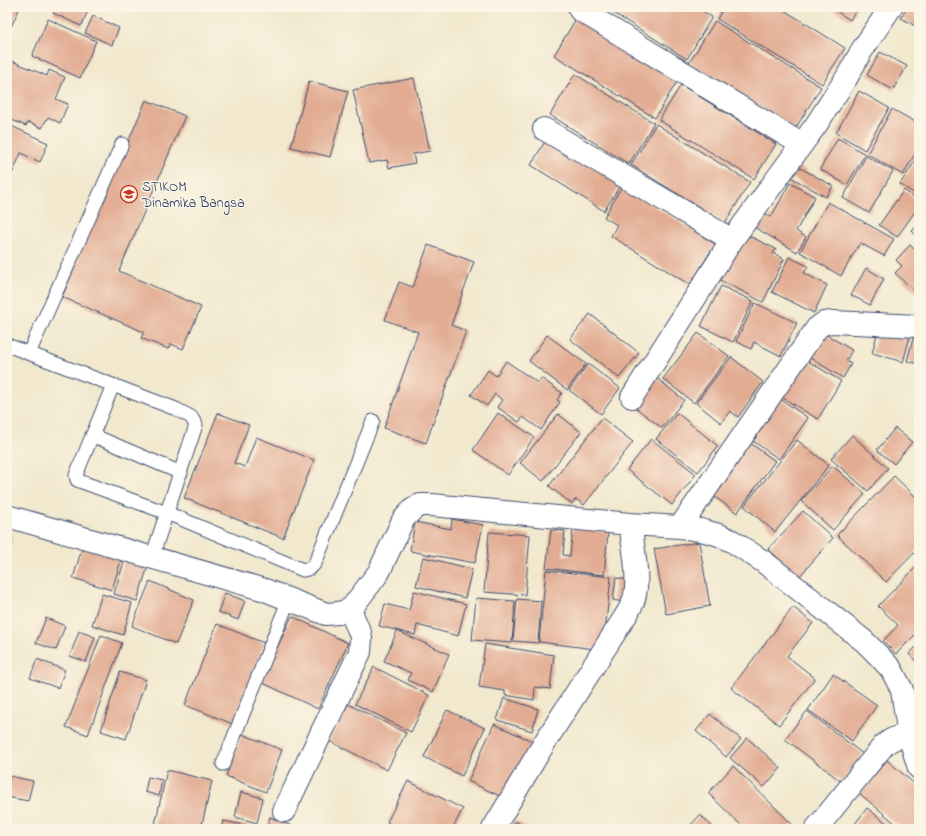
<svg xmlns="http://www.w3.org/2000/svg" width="926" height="836" font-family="'Indie Flower',sans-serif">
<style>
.building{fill:#e2ac93}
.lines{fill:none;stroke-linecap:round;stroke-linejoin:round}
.service-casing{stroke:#3b4b6f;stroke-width:15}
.minor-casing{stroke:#3b4b6f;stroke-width:24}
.service{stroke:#fff;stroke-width:13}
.minor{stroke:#fff;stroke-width:22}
.labels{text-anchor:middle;stroke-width:3;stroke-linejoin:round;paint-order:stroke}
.poi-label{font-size:14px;fill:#1b2f5e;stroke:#fcf5e5;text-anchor:start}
</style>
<rect width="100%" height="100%" fill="#fcf5e5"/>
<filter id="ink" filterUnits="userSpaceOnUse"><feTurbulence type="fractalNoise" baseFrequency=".025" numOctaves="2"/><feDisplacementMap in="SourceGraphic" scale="8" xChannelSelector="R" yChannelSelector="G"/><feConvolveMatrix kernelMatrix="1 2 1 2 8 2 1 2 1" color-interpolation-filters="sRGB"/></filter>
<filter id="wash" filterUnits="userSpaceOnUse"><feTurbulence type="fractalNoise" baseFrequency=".012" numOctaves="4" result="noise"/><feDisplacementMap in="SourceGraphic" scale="16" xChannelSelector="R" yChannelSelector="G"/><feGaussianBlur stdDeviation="0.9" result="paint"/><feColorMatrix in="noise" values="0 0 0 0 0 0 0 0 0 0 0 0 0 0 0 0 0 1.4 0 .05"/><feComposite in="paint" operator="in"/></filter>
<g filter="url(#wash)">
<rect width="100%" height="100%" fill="#f1e8cd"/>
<g id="blocks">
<path class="building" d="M7,7H20L10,29L7,28Z
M56,7H90L81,26L53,13Z
M604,7H696L712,17L687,59Z
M724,7H779L845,48L822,84L717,19Z
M830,7H858L850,20Z
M907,7H919V28L901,18Z
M93,16L119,28L112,45L85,33Z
M577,17L678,80L655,118L554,55Z
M48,19L96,41L80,78L32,56Z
M715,21L821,87L795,129L689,63Z
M880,52L907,66L893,90L867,75Z
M12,61L47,76L49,70L65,77L56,99L68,104L60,123L48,117L42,128L28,122L26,126L7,118V72Z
M575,74L654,123L629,164L550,115Z
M414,78L430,151L413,154L415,163L389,168L387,160L369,163L353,90Z
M309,81L348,91L330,157L291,147Z
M681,85L776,144L754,179L659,120Z
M859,91L889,108L865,150L836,133Z
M146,100L185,116L119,271L201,307L183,349L171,344L168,349L141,338L144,332L62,297Z
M892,109L919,124V147L903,175L867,154Z
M7,124L48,143L40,162L21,153L13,172L7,169Z
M656,124L750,182L725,223L631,165Z
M547,138L621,184L604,211L531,165Z
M838,138L865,154L847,185L820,169Z
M919,155V197L900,184Z
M866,156L893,171L869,213L843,198Z
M795,165L833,186L826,197L789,176Z
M790,183L815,197L796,231L806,237L797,252L754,227L762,212L771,217Z
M622,186L715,244L690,285L611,236L617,225L604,217Z
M904,190L919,201V206L897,237L879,225Z
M828,202L894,239L884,256L860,243L841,276L800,252Z
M919,224V238L912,231Z
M743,233L776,249L773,253L784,259L763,302L720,280Z
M428,245L474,262L451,325L466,331L426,443L384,428L418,332L385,320L399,282L413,287Z
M910,245L919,254V295L895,273L902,266L896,260Z
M789,257L808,266L804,273L827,285L814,313L772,292Z
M866,268L884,279L870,305L851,295Z
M721,286L753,301L733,342L701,326Z
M755,303L797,323L781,356L754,342L751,349L736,341Z
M590,314L639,353L619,378L570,339Z
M879,327L910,337L903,362L872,353Z
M822,332L852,350L846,361L851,364L843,378L807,356Z
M698,333L729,356L694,403L663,379Z
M547,335L586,364L567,390L529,361Z
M914,335L919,337V364L907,361Z
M731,357L763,382L738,417L730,411L721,423L696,403Z
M801,357L841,381L818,419L778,395Z
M506,361L538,383L541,378L562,393L557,400L560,402L541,430L523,417L519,422L497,407L502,400L495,394L487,406L471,395L488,370L496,376Z
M588,364L620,388L601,414L569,390Z
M654,376L684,400L662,428L632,405Z
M776,396L808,418L779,459L747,437Z
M218,413L249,425L234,463L245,467L256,437L314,460L283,538L184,498Z
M498,413L534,437L508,475L473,450Z
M677,413L718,446L698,472L656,439Z
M558,414L581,432L543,481L520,463Z
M602,418L633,442L584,505L576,499L572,504L549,486Z
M895,428L912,442L894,464L877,450Z
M852,435L888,468L868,491L831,459Z
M651,439L696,474L672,505L627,470Z
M746,440L775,461L737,513L708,492Z
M797,440L829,465L775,532L744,506Z
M833,466L865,494L833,530L801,501Z
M894,476L919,500V548L886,582L837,535Z
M803,511L833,538L799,577L768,549Z
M452,519L483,525L475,563L410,551L415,522L451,529Z
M573,528L608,532L604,575L546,568L551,530L565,531L563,555L570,556Z
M489,532L530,535L525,595L484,592Z
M7,535L12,536L8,563H7Z
M84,542L123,554L112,590L73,578Z
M699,542L710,606L666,614L654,549Z
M423,557L472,569L465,598L416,586Z
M125,559L148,566L137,601L114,594Z
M919,564V631L896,654L883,641L898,625L878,606Z
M546,570L611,577L603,650L539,642Z
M616,578L632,580L628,603L613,600Z
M150,581L194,600L176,644L132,626Z
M414,591L466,604L458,636L417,625L415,635L379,626L385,604L409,610Z
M225,593L245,601L238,620L218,612Z
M102,594L132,603L123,635L92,625Z
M476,598L515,601L512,643L472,640Z
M517,599L541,601L538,643L513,641Z
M793,607L813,623L787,656L815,678L779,725L731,688Z
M292,616L348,643L318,709L261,682Z
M46,618L65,626L56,650L36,643Z
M217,624L264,643L233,724L185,705Z
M79,631L95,637L86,662L70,656Z
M397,631L449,654L433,692L408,680L411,673L384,661Z
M101,635L122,643L88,735L66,727Z
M485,644L554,655L550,689L535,687L534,700L505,695V691L479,687Z
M919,644V665L909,654Z
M37,659L65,670L58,688L30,678Z
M374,667L429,695L411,732L355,704Z
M120,672L146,680L126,739L101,731Z
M833,674L877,705L852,741L808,710Z
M504,698L538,709L532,731L497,720Z
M348,704L406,733L387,770L329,741Z
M447,710L485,728L462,776L424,757Z
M807,711L863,754L842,782L785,739Z
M710,714L741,739L726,757L696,731Z
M494,724L532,741L506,799L468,781Z
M242,734L282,750L266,792L226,776Z
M747,738L781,768L764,787L730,758Z
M887,760L919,788V823L914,829H902L859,793Z
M733,766L793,825L789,829H745L708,793Z
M167,770L212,781L201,829H154Z
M10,776L33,781L28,801L7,797V789Z
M148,777L162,780L159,796L145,792Z
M408,781L463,809L452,829H400L387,822Z
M241,792L263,798L257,823L235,817Z
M867,808L894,829H851Z
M700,815L715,829H687Z
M270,817L299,829H266Z
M223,821L260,828V829H221Z
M515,821L529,829H510Z"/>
</g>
</g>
<g filter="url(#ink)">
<use href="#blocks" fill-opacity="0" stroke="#3b4b6f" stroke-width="1"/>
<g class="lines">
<g class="service-casing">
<path id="service" d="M7,345L176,409L191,417L196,425L152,557
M29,353L122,144
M113,385L76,475L77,480L82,482L167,513L303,570C310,569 313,567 316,561L373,421
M92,435L181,473
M223,764L289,599"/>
</g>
<g class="minor-casing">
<path id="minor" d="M580,10L801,144
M544,129L732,240
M632,397L732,240L816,125L847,77L862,50L891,7
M7,516L265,590L326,614L338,613L350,610L379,572L403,520L412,510L420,505H432L630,524L680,527L701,530L719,535L732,541L764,562L864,641L879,656L891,669L902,690L909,736L919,768
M680,527L817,328L824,323L833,322L919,326
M284,811L360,652L361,638L360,633L350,610
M493,829L545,742L628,612C630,608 633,603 634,599C640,578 633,546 630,524
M816,829L884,745C896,735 904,736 919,735"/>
</g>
<use href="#service" class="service"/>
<use href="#minor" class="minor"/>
</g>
</g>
<defs>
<g id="university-ring" transform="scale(0.9)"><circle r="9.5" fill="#fcf5e5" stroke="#c8321e" stroke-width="1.5"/><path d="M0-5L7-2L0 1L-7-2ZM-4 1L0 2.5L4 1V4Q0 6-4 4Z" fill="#c8321e"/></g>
</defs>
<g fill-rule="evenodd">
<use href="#university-ring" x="129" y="194"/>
</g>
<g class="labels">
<g class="poi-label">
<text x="142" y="191">STIKOM<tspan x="142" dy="16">Dinamika Bangsa</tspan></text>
</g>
</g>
<rect width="926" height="836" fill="none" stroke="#fcf5e5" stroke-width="24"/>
</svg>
